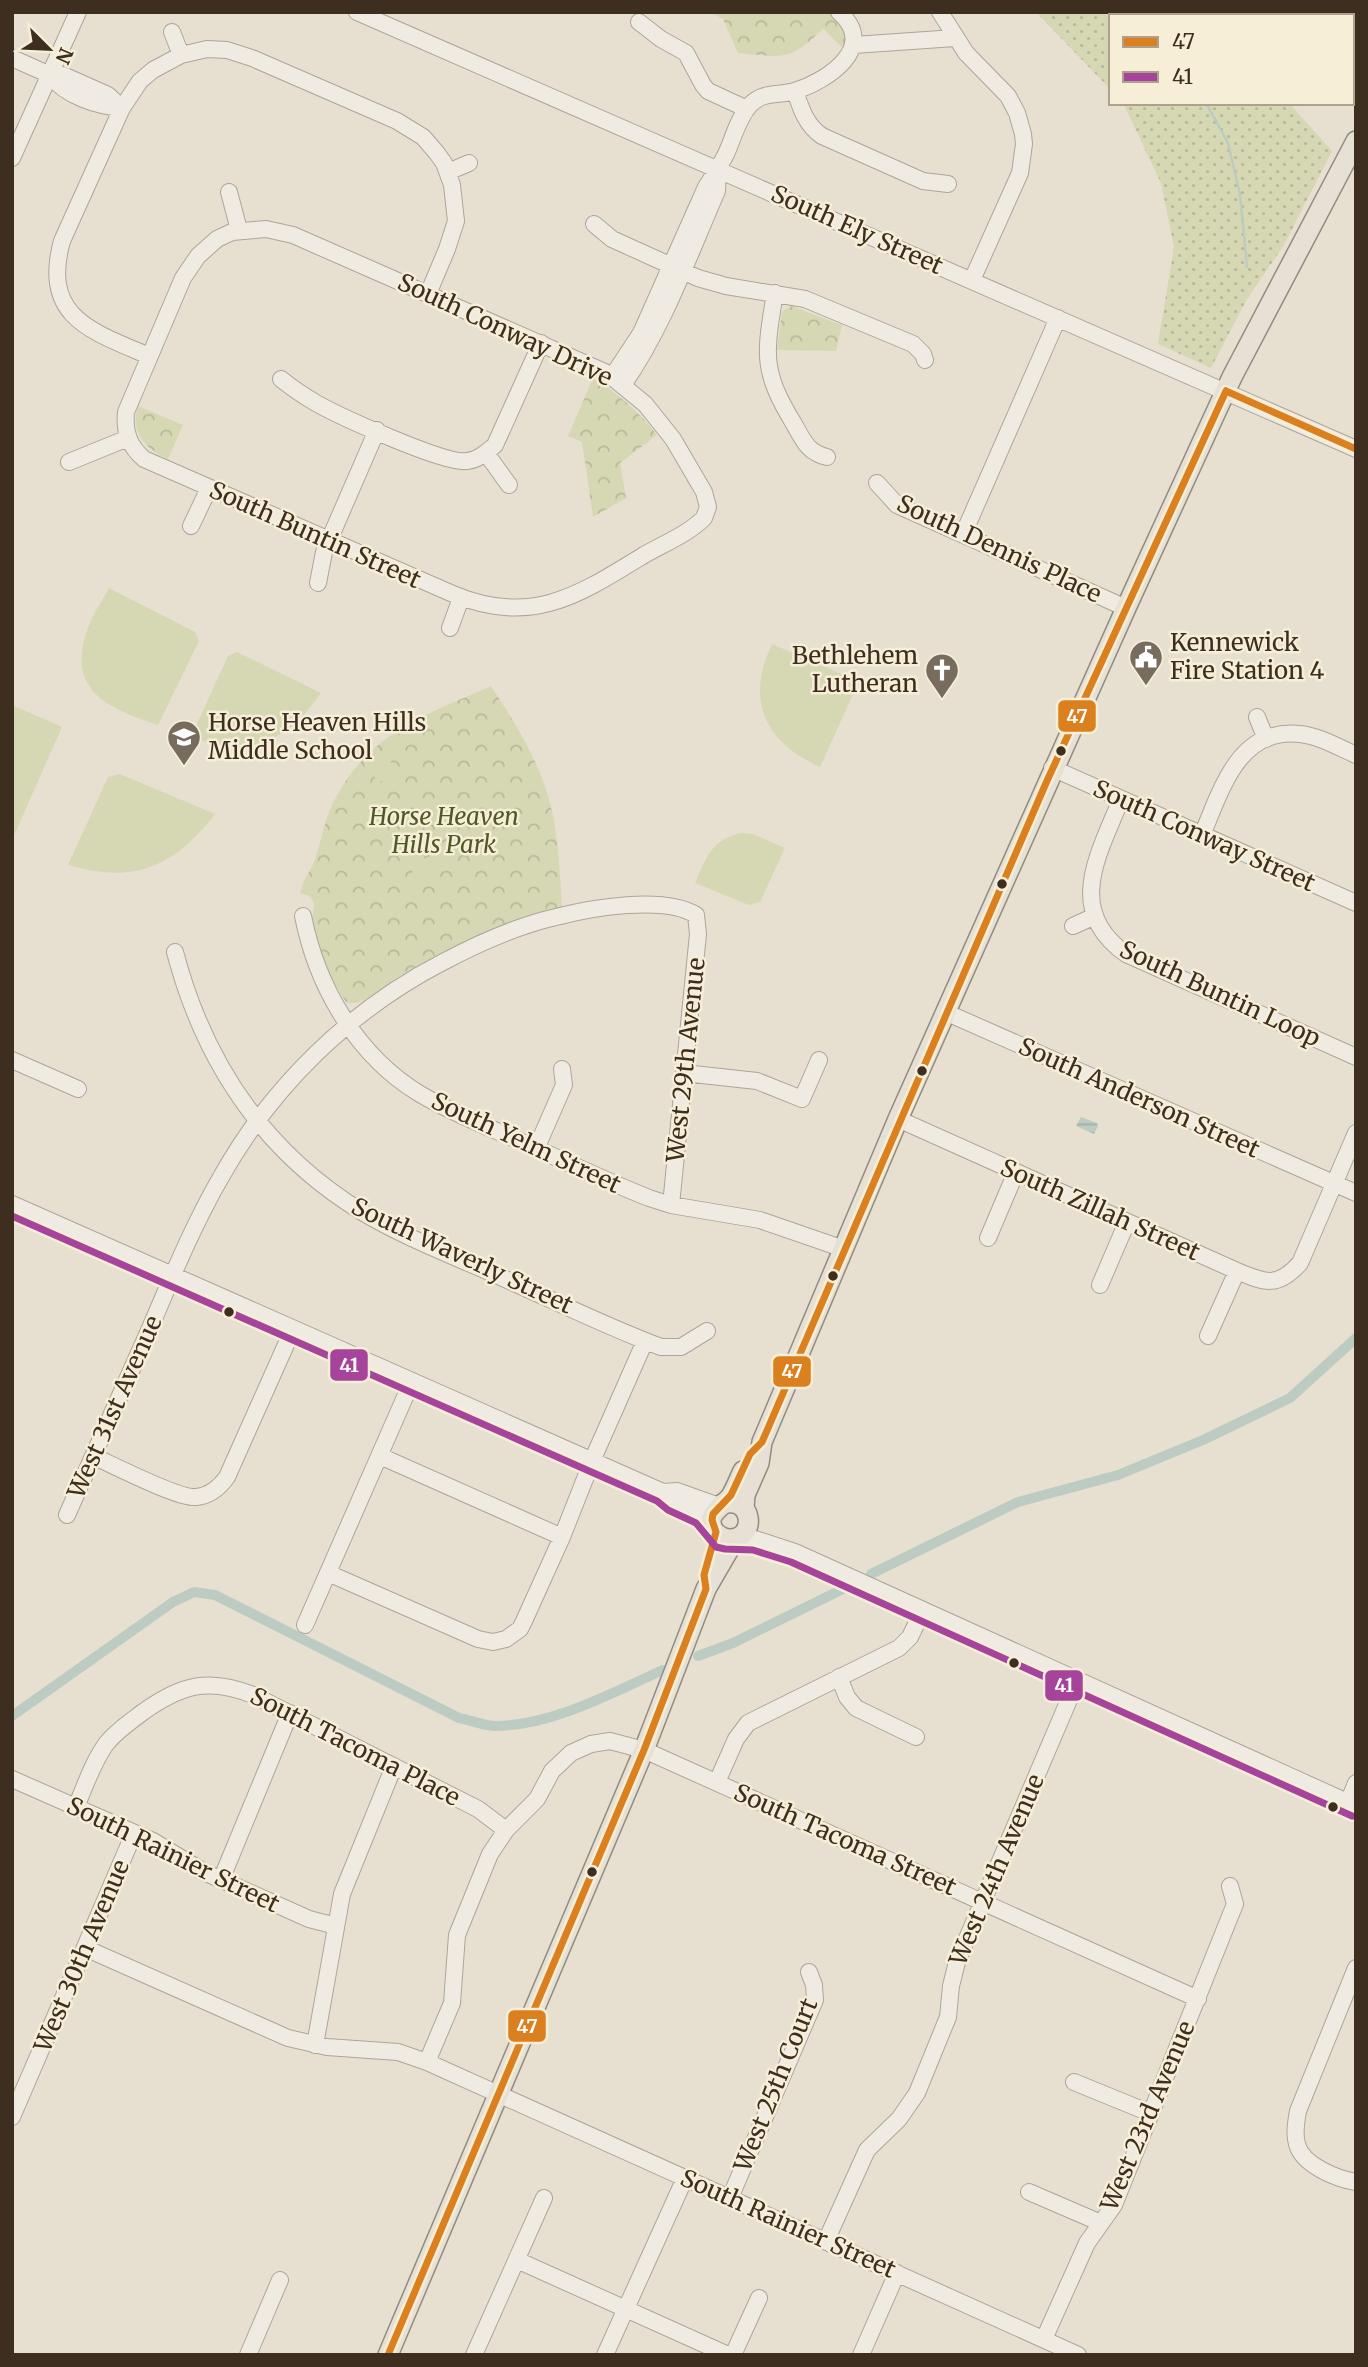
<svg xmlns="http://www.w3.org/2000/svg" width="1368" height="2367" font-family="Merriweather,serif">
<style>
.grass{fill:url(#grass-dots)}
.forest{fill:url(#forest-crowns)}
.pitch{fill:#d6d7b3}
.water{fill:url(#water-rules)}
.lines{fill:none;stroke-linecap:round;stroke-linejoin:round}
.stream{stroke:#bcccc2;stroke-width:2.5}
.canal{stroke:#bcccc2;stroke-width:10}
.minor-casing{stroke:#ada599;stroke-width:18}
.major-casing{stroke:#928b80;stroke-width:22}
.minor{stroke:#efebe3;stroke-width:16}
.major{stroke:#e6e1d4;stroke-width:19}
.bus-1-casing{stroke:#f7eed8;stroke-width:12}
.bus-2-casing{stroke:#f7eed8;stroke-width:12}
.bus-1{stroke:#db801e;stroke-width:7}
.bus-2{stroke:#a5449a;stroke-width:7}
.bus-dot{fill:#3d2e20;stroke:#f7eed8;stroke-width:2.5}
.labels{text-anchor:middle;stroke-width:5;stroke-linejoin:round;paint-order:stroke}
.street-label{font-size:24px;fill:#3d2e20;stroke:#f7eed8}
.poi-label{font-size:24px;fill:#3d2e20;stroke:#f7eed8;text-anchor:start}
.park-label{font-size:24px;font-style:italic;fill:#4d5a26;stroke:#f7eed8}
.line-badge{stroke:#f7eed8;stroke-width:2.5}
.badge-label{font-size:19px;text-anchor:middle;font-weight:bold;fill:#fff}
</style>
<defs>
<pattern id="grass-dots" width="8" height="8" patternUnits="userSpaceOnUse" patternTransform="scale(1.75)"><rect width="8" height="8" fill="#d6d7b3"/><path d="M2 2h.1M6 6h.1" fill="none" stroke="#b9b99a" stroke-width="1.8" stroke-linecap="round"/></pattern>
<pattern id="forest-crowns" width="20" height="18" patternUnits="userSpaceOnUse" patternTransform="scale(1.75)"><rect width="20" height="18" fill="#d6d7b3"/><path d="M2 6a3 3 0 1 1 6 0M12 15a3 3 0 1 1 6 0" fill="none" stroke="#b9b99a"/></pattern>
<pattern id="water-rules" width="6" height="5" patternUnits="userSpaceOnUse" patternTransform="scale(1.75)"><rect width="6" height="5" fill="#bcccc2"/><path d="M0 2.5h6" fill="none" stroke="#a2b0a6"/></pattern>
</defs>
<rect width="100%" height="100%" fill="#e7e0d1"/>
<path class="grass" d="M1036,12H1193L1196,16H1111V90Z
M1123,103H1289L1332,151L1284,245L1247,299L1211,368L1158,344L1174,247L1161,183Z"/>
<path class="forest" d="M710,12H830L837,16L847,30L846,51L823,29C789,62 783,57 738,53L723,19Z
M791,306L842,325L836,351L777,350L782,312Z
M593,378C618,394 639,411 657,435L620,463L626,498L593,517L582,442L568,436Z
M138,406L183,425L168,459C146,449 129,432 138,406Z
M491,686C517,726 544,768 553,816C559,846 560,877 562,907C500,921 452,945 398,977C383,986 363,1008 346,1002C331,979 314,947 312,919C312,913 315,908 314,902L309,896L300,893C304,876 311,872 315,859C322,838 325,817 336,797C371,732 428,714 491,686Z"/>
<path class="pitch" d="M109,588L195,632L199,641L158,725C113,709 69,695 85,637C89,620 101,603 109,588Z
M772,644L853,679L856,688L820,767C765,742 745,701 772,644Z
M237,652L321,693L297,724L259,747L229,749L191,737L228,656Z
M12,705L62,727L12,840Z
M389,758L397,773L378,783L370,767Z
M120,774L215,814C173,868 134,884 68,865L108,777Z
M741,833L753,834L785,848L760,902L749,905L695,883C707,857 711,840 741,833Z
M438,834L452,867L437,874L423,840Z
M418,843L432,876L417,883L403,849Z"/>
<path class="water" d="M1081,1117L1097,1123L1098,1126L1094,1134L1076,1126Z"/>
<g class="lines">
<path class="stream" d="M1127,12L1131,16
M1206,103L1228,143L1240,194L1247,267"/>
<path class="canal" d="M871,1574L1018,1502L1118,1475L1203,1440L1290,1398L1356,1338
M698,1656L733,1643L843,1589
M12,1716L173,1602L194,1592L215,1595L459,1718C471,1720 484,1726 496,1726C554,1725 611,1693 663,1670"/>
<g class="minor-casing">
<path id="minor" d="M357,12L1356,449
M940,12L966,53L1008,96L1017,113L1023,134L1024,144L1020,173L972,280
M639,22L661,39L686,53L703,85L708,91L747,109
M172,32L181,55
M854,45L955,38
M12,58L50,75H63L108,95L122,108
M50,75C65,96 97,106 122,108
M795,91C801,109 806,125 822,136L923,181L948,184
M12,158L78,12
M448,172L469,163
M229,192L239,230
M594,224L612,239L698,278L726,286L805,299L913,344L923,354L925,360
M266,229L293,235L607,373L645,404L673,439L704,492L708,507L704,518C688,534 663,544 644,555C579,595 531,627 453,594L144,459C129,446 124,432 126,412L183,278L198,256L217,239L232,232Z
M775,293C765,354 761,370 794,424C803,440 808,453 827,457
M149,356C91,331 41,317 62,241L122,108L140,81L153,70L181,55L207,49L227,50L252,58L397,121L423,137L436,152L444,163L452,185L456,221L447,249L428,294
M612,377L641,333L706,187C713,176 720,166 726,154C733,139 738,118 750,105C763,91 778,96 795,91C827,81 879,47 839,12
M281,379C292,388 304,396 316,403C339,416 446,465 467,461C478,460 487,452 495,445L541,343
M623,385C664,326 688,257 717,191L718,169
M486,453L509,485
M69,462L128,438
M877,483L897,505L1126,608
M191,526L209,488
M963,535L1058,318
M318,583L324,552L377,430
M450,628L461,598
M1257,717L1266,739
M1052,768L1356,903
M1121,799C1099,854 1064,910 1126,954L1356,1057
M1202,835C1221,791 1238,727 1300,734C1319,736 1338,747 1356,755
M303,916C317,987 357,1056 420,1094C452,1113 488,1127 522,1142C564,1161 606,1181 649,1198L671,1205L760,1220L844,1249
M1073,926L1095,916
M175,952C204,1062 264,1152 362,1212C404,1237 451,1255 496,1275C551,1299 605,1326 661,1347H681L707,1331
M945,1012L1356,1193
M12,1060L78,1089
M684,1073L757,1081L802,1099L819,1060
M898,1119L1237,1271C1265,1283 1278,1288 1300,1263L1356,1133
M536,1149L564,1085L562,1069
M12,1204L663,1492C678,1507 699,1510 713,1527
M988,1238L1016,1172
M1100,1285L1127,1222
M1208,1336L1237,1271
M93,1456C113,1465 179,1499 196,1497C209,1496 219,1488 227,1477L293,1329
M380,1456L562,1537
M663,1492L677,1491L719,1506
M67,1515C94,1455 120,1395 147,1335C170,1282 192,1227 221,1177C272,1086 350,1010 443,962C479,943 516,926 556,917C591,908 664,895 696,915L698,934L671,1205
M738,1538L755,1539L795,1552L1356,1806
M328,1573L478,1639L493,1642L506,1639L520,1629L524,1621L562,1537L592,1461L645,1341
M305,1625L412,1381
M839,1677L847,1697L856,1708L916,1737
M12,1779L153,1841L204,1872L309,1919L336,1926
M717,1782L736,1739L748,1723L899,1648L910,1637L923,1610
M1348,1803L1356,1783
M76,1807C85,1786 93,1762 106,1744C116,1731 130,1722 143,1712C181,1685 208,1677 253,1695L478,1809L506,1830L537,1799L552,1771L571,1753L591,1744L610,1741L644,1750L1198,1999
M221,1880L290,1713
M85,1948L288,2038L327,2047L398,2052L427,2062L1078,2355
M1356,1968L1298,2111C1296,2122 1294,2134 1297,2144C1302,2165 1337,2179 1356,2182
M315,2045L342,1894L394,1766
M427,2062L452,2003L457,1935L490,1854L506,1830
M1074,2082L1150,2113
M12,2117L134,1833
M1029,2192L1101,2223
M730,2198L815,2000L814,1985L809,1972
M826,2241L867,2150L899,2119L917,2093L948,2017L951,1986L957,1962L1077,1681
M517,2260L728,2355
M1044,2339L1087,2243L1114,2205L1235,1904L1230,1886
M248,2355L280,2280
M474,2355L544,2198
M605,2355L685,2178
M733,2355L759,2298
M861,2355L897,2273"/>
</g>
<g class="major-casing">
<path id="major" d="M722,1504C754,1495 757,1539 730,1539C724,1539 719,1536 715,1532C702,1515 723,1507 731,1496C736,1488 739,1479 743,1471
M744,1509L745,1495L759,1463L762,1442L898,1119L1126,608L1232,377L1356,141
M388,2355L644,1750L706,1589L735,1539"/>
</g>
<use href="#minor" class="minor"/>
<use href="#major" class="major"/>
<g class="bus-1-casing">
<path id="bus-1" d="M1226,391L1356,449
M388,2355L644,1750L706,1589L704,1575L716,1532L712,1520L713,1514L731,1495L750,1454L762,1442L1046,783L1226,391"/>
</g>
<g class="bus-2-casing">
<path id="bus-2" d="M12,1216L657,1501L668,1510L696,1523L716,1547L725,1549L753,1550L791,1562L1352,1816"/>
</g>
<use href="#bus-1" class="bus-1"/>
<use href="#bus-2" class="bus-2"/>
</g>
<defs>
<g id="civic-pin" transform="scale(1.75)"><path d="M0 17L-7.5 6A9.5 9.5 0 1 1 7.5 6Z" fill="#786c5e" stroke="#f7eed8"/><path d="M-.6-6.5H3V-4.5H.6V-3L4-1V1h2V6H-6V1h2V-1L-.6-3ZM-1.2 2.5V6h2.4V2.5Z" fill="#fff"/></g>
<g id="church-pin" transform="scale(1.75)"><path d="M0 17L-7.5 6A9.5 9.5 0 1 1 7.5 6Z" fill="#786c5e" stroke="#f7eed8"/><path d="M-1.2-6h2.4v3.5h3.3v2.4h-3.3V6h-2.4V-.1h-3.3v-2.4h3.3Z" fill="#fff"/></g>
<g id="school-pin" transform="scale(1.75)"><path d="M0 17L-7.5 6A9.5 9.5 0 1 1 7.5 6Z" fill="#786c5e" stroke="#f7eed8"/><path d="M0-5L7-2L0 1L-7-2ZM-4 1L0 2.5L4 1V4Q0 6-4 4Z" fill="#fff"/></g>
</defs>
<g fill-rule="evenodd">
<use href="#civic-pin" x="1146" y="657"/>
<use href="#church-pin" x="942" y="670"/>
<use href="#school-pin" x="184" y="737"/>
</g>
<g class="bus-dot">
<circle cx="1061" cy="751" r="6"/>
<circle cx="1002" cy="884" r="6"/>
<circle cx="922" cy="1071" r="6"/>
<circle cx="833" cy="1276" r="6"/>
<circle cx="229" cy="1312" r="6"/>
<circle cx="1014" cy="1663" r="6"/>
<circle cx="1333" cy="1807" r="6"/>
<circle cx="592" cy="1872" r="6"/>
</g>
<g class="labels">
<g class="street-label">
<text transform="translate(857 230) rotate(24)" y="8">South Ely Street</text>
<text transform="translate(505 330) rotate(25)" y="8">South Conway Drive</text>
<text transform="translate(315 535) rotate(24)" y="8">South Buntin Street</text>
<text transform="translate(999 549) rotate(25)" y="8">South Dennis Place</text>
<text transform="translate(1204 836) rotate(24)" y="8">South Conway Street</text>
<text transform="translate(1220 994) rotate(25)" y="8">South Buntin Loop</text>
<text transform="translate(686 1060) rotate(-84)" y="8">West 29th Avenue</text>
<text transform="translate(1139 1098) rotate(24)" y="8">South Anderson Street</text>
<text transform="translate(526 1143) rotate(25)" y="8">South Yelm Street</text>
<text transform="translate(1100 1210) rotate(24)" y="8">South Zillah Street</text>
<text transform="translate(462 1256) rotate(25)" y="8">South Waverly Street</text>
<text transform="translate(115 1407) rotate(-66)" y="8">West 31st Avenue</text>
<text transform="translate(355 1747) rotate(27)" y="8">South Tacoma Place</text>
<text transform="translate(845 1840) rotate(24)" y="8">South Tacoma Street</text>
<text transform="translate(173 1855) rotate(26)" y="8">South Rainier Street</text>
<text transform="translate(997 1870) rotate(-67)" y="8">West 24th Avenue</text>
<text transform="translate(82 1956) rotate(-67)" y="8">West 30th Avenue</text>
<text transform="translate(776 2085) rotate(-68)" y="8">West 25th Court</text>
<text transform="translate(1148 2116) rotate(-67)" y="8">West 23rd Avenue</text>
<text transform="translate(788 2224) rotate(24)" y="8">South Rainier Street</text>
</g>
<g class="poi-label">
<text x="1170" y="651">Kennewick<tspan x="1170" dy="28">Fire Station 4</tspan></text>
<text x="918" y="664" text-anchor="end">Bethlehem<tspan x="918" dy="28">Lutheran</tspan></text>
<text x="208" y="731">Horse Heaven Hills<tspan x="208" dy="28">Middle School</tspan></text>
</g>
<g class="park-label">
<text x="444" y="825">Horse Heaven<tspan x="444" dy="28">Hills Park</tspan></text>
</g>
</g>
<g class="line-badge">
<rect x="1057" y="699" width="40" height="34" rx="7" fill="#db801e"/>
<rect x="329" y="1348" width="40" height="34" rx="7" fill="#a5449a"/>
<rect x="772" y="1355" width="40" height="33" rx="7" fill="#db801e"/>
<rect x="1044" y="1669" width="40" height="33" rx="7" fill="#a5449a"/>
<rect x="507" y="2009" width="40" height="34" rx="7" fill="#db801e"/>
</g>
<g class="badge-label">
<text x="1077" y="723">47</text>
<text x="349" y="1372">41</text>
<text x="792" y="1378">47</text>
<text x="1064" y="1692">41</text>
<text x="527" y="2033">47</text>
</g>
<rect width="1368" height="2367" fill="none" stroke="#3d2e20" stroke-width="28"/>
<rect x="1109" y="14" width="245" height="91" fill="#f7eed8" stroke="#ada18e" stroke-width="2"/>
<rect x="1123" y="37" width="35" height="10" fill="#db801e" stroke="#ada18e" stroke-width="2"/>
<text x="1172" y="49" font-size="21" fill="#3d2e20">47</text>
<rect x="1123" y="72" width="35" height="10" fill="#a5449a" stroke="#ada18e" stroke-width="2"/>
<text x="1172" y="84" font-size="21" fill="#3d2e20">41</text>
<g transform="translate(49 49) rotate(114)" stroke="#f7eed8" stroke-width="5" paint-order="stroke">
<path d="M0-5L12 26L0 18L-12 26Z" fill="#3d2e20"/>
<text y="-10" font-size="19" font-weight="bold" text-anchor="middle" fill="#3d2e20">N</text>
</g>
</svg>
